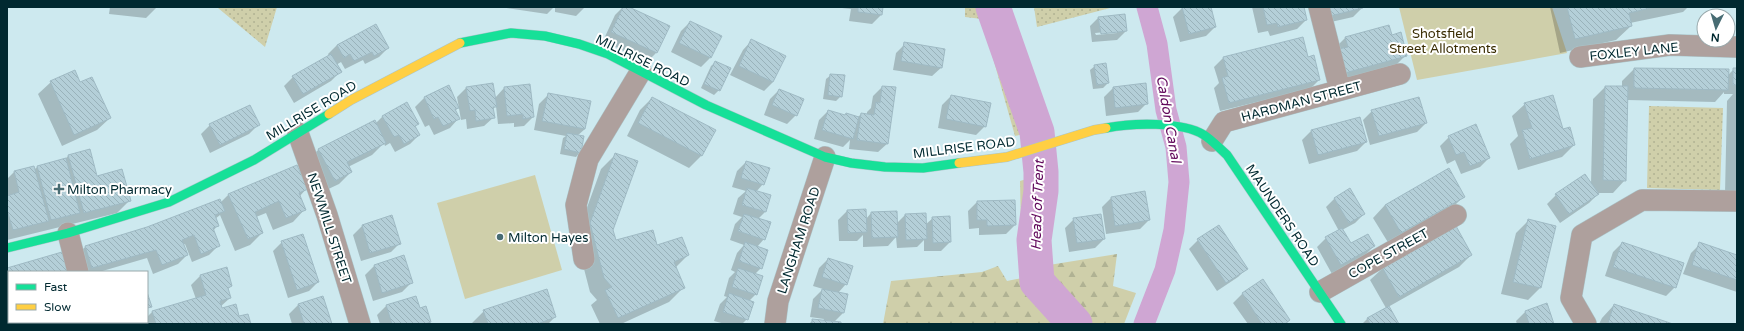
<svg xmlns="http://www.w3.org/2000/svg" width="1744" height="331" font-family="'Varela Round',sans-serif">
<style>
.grass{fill:url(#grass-dots)}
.forest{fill:url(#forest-firs)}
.garden{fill:#cfcfaa}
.shadow{fill:#0003;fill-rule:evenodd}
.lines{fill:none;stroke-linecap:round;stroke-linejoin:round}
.canal{stroke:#cfa6d3;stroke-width:21}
.river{stroke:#cfa6d3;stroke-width:35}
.building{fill:url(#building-back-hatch);stroke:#9fbac4}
.street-casing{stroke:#abc5ca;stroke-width:22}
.fast-casing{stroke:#abc5ca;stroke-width:10}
.slow-casing{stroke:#abc5ca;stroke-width:10}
.street{stroke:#aea09d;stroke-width:21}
.fast{stroke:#16e098;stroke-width:9}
.slow{stroke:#ffcf43;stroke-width:9}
.poi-dot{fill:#486c73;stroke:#fff;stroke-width:1.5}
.labels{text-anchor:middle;stroke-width:4;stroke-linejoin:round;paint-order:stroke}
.park-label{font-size:13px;fill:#3a2d03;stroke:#fff}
.street-label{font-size:13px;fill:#002930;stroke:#fff}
.poi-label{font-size:13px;fill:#002930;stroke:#fff;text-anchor:start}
.water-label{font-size:14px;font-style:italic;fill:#60075a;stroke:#fff}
</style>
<defs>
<pattern id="grass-dots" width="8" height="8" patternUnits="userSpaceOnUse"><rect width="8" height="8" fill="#cfcfaa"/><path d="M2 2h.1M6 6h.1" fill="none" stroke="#b0b293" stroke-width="1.8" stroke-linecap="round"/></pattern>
<pattern id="forest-firs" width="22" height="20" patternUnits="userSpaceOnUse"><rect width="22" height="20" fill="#cfcfaa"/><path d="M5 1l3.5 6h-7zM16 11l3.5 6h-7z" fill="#b0b293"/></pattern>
<pattern id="building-back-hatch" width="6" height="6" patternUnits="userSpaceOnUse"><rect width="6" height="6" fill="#b4cfd8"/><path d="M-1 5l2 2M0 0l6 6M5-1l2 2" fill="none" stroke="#99b2ba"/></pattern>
</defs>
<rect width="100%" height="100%" fill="#cde9ef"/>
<path class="grass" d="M217,7H277L265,47L218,8Z
M965,7H1012L1015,42L1048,129L1015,136L982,19L965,17Z
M1034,7H1114L1037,27Z
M1649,106L1723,108L1720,190L1647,188Z"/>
<path class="forest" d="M1050,172L1049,265L1117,254L1113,286L1136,293L1124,324H883L891,281L982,272L998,266L1007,281L1022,278L1020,181Z"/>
<path class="garden" d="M1399,7H1552L1567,53L1417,80Z
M535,175L562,270L465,299L437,203Z"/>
<path class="shadow" d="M110,7H157L146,18L109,14Z
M499,7H554L547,14Z
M555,7H585L576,16L555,12Z
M623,7H627L669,27L656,53L647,62L603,41L615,15Z
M842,7H882L881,15L872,24L849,21L851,9L842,8Z
M1210,7L1215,27L1206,36L1180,42L1173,17L1182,8Z
M1252,7H1303L1306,20L1297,29L1270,36L1268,31L1258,33Z
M1317,7H1362V8L1353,17L1322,24Z
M1550,7H1688L1683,12L1630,23L1631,26L1616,40L1560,53Z
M1099,17L1126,31L1117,40L1092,42L1090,26ZM1117,31V33L1096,35L1095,33Z
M690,22L710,58L701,67L671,52L681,31Z
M376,25L388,48L379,57L365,64L363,60L345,69L341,62L336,65L340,72L331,81L294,103L284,86L293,77L329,56L328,54L337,45Z
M1389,27L1391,36L1406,55L1397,64L1336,81V47L1345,38Z
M752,40L773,82L764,91L730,75L743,50Z
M905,44L942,67L932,76L893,70L896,53Z
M1223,58L1319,80L1310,89L1220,111L1214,88L1219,83L1214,67Z
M716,62L719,90L714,95L701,88L711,66Z
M1095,66L1108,83L1103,88L1093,89L1090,70Z
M1634,69L1728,75L1734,69H1737V194H1725L1727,101L1733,94H1724V92L1715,102L1627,100L1625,180L1613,193H1597L1598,194L1589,203L1560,223L1547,204L1556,195L1591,184L1593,99L1605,87H1622V81Z
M831,75L841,96L836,101L823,99L826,79Z
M51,82L80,83L110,118L97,130L62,146L38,94Z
M449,87L458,108L455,111L458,119L450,128L434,135L429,125L425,127L415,107L424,98Z
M882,87L888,143L878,152L849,149L850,140L843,147L814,139L819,120L828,111L844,116L846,114L858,117L861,114L867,115V112L871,108L873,96Z
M466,88L495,98L504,88L533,117L524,126L514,127V123L498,124L496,106L492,110L494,117L484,126L467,129L466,119L461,120L457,97Z
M1113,88L1147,103L1138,112L1106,116L1104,97Z
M779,90L796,115L787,124L764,115L770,99Z
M548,95L585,129L577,136L580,152L576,157L560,154L563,138L566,136L534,130L539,104Z
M951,96L985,126L976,135L938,128L942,105Z
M652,98L714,131L701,156L689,168L627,136L640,110Z
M1525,104L1563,130L1574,145L1562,157L1518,170L1510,144L1518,136L1512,116Z
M1372,111L1426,123L1417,132L1370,145L1363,120Z
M383,116L417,124L414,127L419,135L410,144L395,152L390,143L385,146L384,143L372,155L348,167L351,172L339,184L322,192L306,162L319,149L375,124Z
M210,125H258L249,134L210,153L201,134Z
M1311,131L1366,142L1357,151L1309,164L1302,140Z
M1449,137L1489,158L1480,167L1461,174L1455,160L1447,164L1440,146Z
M616,154L612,229L616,241L657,247L688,255L675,268L684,287L669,302L621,324H600L591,305L597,300L590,292L576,238L601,169Z
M68,156L130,200L117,213L7,240V179L14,172L33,167L34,170L38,166L65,159Z
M746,162L763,184L756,192L770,196L765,212L758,219L764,239L757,247L761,268L755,274L756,294L749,301L747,319L742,324H725L714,321L720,304L727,297L724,296L729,278L735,272L731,270L737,253L744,245L730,240L735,224L742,217L733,214L738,198L746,191L732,187L737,171Z
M306,189L300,196L305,209L293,222L273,230L266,213L256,217L262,233L250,245L235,251L220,215L215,219L218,225L213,231L218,246L209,255L192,262L185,244L183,245L187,255L178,264L153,274L147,258L99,272H81L76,256L85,247L147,228L220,203L229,194Z
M1145,192L1149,220L1140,229L1106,234L1102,207L1111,198Z
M1463,197L1451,209L1389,244L1373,218L1385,205Z
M1335,198L1364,214L1355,223L1342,230L1350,245L1374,246L1365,255L1332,274L1317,247L1326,238L1339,231L1326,207Z
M977,202L1015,225L1006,234L979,235V228L969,229L968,211Z
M847,211L866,219L871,213L896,224L905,215L925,225L933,218L950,242L941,251H924V240L917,247L897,248L896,237L888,246L863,247V235L857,241H839L838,220Z
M1074,219L1104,239L1095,248L1069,252L1065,228Z
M1528,221L1540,288L1528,300L1501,294L1516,233Z
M362,226L400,243L391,252L361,261L353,235Z
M1198,240L1247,268L1238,277L1217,291L1189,249Z
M282,242L318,282L309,291L288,298L273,251Z
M1622,243L1675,287L1666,296L1605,276L1613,252Z
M1700,244L1737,256V292L1683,274L1691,253Z
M61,253L9,272V297H7L9,302V322H16V324H7V269Z
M1471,255L1459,267L1388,307L1398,324H1362L1367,319L1386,308L1370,280L1383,268Z
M403,257L411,283L402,292L373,301L365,275L374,266Z
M828,259L846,284L838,293L843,313L834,322L840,324H809L813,320L823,321L824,319L810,317L813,299L823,289L813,286L819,268Z
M200,276L231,286L227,290L230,298L220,307L221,310L250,324H144V322H147V317L152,312L196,299L191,285Z
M1263,280L1289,320L1285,324H1248L1233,303L1242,294Z
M323,297L331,324H292L289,314L298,305Z
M1614,305L1670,324H1599L1602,318Z
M386,306L419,309L430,322L427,324H380L377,315Z
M484,311L555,317L548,324H471Z
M1525,312L1553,324H1517L1516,321Z
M19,322H38L33,324H20Z
M94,322H129L130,324H94Z"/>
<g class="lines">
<path class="canal" d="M1144,324L1165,270L1174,230L1179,182L1176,147L1166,110L1157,44L1147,7"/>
<path class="river" d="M993,7L1037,132L1041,172V191L1034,240L1037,282L1075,324"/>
</g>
<path class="building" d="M623,7H629L670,26L657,53L611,32Z
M858,7H883L882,15L858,12Z
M1182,7H1211L1216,27L1189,34Z
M1263,7H1304L1307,20L1278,27L1277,23L1267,25Z
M1328,7H1363V8L1330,16Z
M1567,7H1655L1629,13L1632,26L1575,39Z
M1125,14L1127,31L1101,34L1098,17Z
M690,21L722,36L711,58L679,43Z
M376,24L389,48L374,56L372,52L354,61L350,54L344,58L337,45Z
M1389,25L1392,35L1401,32L1407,56L1345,73L1338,49L1348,47L1345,37Z
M1303,37L1308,57L1314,55L1320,80L1229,103L1222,78L1228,76L1223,57Z
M751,39L786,56L773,82L739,66Z
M904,42L945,49L942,68L901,61Z
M331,54L342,72L303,94L292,76Z
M715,61L731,68L720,91L704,84Z
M1106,63L1109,83L1097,85L1094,65Z
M1634,68L1729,69L1728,90L1634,88Z
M1733,68H1737V85H1733Z
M75,70L80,82L92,77L111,118L74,135L50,81Z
M830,74L845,75L842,97L828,95Z
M493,83L497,107H493L495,118L476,121L475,110L470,111L466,87Z
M1146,83L1148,104L1115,108L1113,87Z
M530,84L534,117L523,119V114L507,116L504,87Z
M449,85L459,108L455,109L460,119L443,126L438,117L434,119L424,97Z
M882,86L896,87L888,144L857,140L861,113L874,115L876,102L880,103Z
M1605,86H1628L1626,181L1603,180Z
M779,89L804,99L797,116L772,105Z
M548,93L591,101L585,129L542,121Z
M951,95L991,103L986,127L946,119Z
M1553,95L1563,129L1570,127L1575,145L1530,159L1522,130L1532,128L1524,103Z
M652,97L716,130L702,156L638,123Z
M1419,97L1427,123L1379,136L1371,110Z
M407,102L419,124L415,126L420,135L404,144L399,135L394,137L382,116Z
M250,105L260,125L220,145L209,124Z
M828,110L845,115L846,113L859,117L853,139L822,130Z
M1360,117L1367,142L1318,155L1311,130Z
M375,120L386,143L347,162L352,172L335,181L318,149Z
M1476,124L1490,158L1470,166L1464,152L1456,155L1448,136Z
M567,133L584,136L581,153L564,149Z
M90,149L97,176L122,169L131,201L84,213L68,155Z
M615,153L638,161L613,230L616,240L653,230L657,245L682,237L689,255L674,262L685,288L618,318L605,290L612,287L604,278L590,223Z
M66,158L80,213L51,220L37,166Z
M746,161L770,168L764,185L741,178Z
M297,165L308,189L299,193L306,210L286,218L279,201L255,212L263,233L248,239L228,194Z
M34,166L49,221L13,230L7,210V196L19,192L14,171Z
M1449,168L1465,197L1401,233L1385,205Z
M1585,174L1599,194L1569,214L1555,194Z
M747,188L771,195L766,212L742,205Z
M1350,188L1365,214L1349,223L1334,198Z
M1145,191L1150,220L1115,226L1111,197Z
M220,199L225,211L215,215L219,226L213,228L220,246L201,254L194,235L182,240L188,255L162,265L156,250L92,268L85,246L147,227Z
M1015,200L1016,225L987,226V220H977V201Z
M866,209L867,232L848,233L847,210Z
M897,211L898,237L872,238L871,212Z
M926,213L927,239L906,240L905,214Z
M744,214L771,222L765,240L738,231Z
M1101,214L1105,239L1077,243L1073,218Z
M392,215L401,244L370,253L362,225Z
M950,216L951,242L933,243L932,217Z
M1528,219L1556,226L1541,288L1513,282Z
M1219,225L1248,269L1226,283L1197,239Z
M1456,226L1472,255L1399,297L1382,267Z
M1342,228L1351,243L1368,234L1375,246L1341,265L1325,237Z
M303,234L319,282L297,290L281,241Z
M745,242L768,250L762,269L739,261Z
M1622,242L1684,263L1676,288L1613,267Z
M1699,242L1737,255V280L1692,265Z
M62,252L68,272H9V276L7,268Z
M404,255L413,283L382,293L374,265Z
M828,258L853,266L847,285L822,277Z
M227,267L232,286L228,288L231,298L220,301L222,308L236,304L239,316L248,314L251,324H156L152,311L206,295L200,275Z
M738,268L763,276L757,295L732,287Z
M1263,279L1290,320L1285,324H1262L1242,293Z
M547,289L556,317L540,323V324H488L483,310Z
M822,289L848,294L844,313L818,308Z
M147,292L152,307L147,308Z
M7,293L9,299V322H17V324H7Z
M729,293L754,302L748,320L723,312Z
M323,296L332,324H304L298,304Z
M416,296L420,308L426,306L431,322L425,324H392L386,305Z
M1547,303L1554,324H1529L1525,311Z
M1614,304L1673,324L1608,323Z
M1389,306L1399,324H1370L1367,318Z
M812,319L841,322V324H812Z
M116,322H130L131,324H117Z"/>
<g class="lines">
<g class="street-casing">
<path id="street" d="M1319,7L1340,90
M1580,57L1670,45L1737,47
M298,133L327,215L360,324
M1212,141L1224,122L1400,74
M68,233L78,272
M584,259L576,205L588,159L641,71
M1320,292L1456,215
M93,322V324
M775,324L778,301L825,157
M1586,324L1571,298L1582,235L1642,200L1737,201"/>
</g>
<g class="fast-casing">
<path id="fast" d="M460,43L511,33L545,36L579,44L608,54L706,105L825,157L851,163L885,167L923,168L959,163
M1106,128C1131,123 1182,121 1204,135C1212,140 1219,148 1227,155L1341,324
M7,248L68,233L169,202L254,160L329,114"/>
</g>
<g class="slow-casing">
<path id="slow" d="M329,114L351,100L460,43
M959,163L1007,157L1094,130L1106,128"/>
</g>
<use href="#street" class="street"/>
<use href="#fast" class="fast"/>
<use href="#slow" class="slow"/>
</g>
<g class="poi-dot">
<path d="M57 183h4v4h4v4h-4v4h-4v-4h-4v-4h4z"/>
<circle cx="500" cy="237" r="4"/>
</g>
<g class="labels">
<g class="park-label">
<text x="1443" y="38">Shotsfield<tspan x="1443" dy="15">Street Allotments</tspan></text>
</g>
<g class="street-label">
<text transform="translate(1634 51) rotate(-6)" y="5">FOXLEY LANE</text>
<text transform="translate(643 60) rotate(26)" y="5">MILLRISE ROAD</text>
<text transform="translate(1301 101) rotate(-15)" y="5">HARDMAN STREET</text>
<text transform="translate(311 110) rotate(-31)" y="5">MILLRISE ROAD</text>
<text transform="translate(964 147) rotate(-7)" y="5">MILLRISE ROAD</text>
<text transform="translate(1283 215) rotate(56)" y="5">MAUNDERS ROAD</text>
<text transform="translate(330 228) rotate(72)" y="5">NEWMILL STREET</text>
<text transform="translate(798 240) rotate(-72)" y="5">LANGHAM ROAD</text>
<text transform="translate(1388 253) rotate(-29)" y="5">COPE STREET</text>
</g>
<g class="poi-label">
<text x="67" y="194">Milton Pharmacy</text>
<text x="508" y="242">Milton Hayes</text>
</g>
<g class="water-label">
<text transform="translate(1169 119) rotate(80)" y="5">Caldon Canal</text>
<text transform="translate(1037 205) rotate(-88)" y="5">Head of Trent</text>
</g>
</g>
<rect width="1744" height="331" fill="none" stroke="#002930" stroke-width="16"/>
<rect x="8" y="271" width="140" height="52" fill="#ffffff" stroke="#99a9ac"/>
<rect x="16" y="284" width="20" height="6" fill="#16e098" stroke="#99a9ac"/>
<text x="44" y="291" font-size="12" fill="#002930">Fast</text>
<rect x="16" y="304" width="20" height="6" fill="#ffcf43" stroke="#99a9ac"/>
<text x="44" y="311" font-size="12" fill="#002930">Slow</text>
<g transform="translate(1716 28) rotate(185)"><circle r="19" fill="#ffffff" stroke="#99a9ac"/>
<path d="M0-3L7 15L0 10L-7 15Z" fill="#486c73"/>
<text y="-6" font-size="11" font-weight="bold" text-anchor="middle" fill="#002930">N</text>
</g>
</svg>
